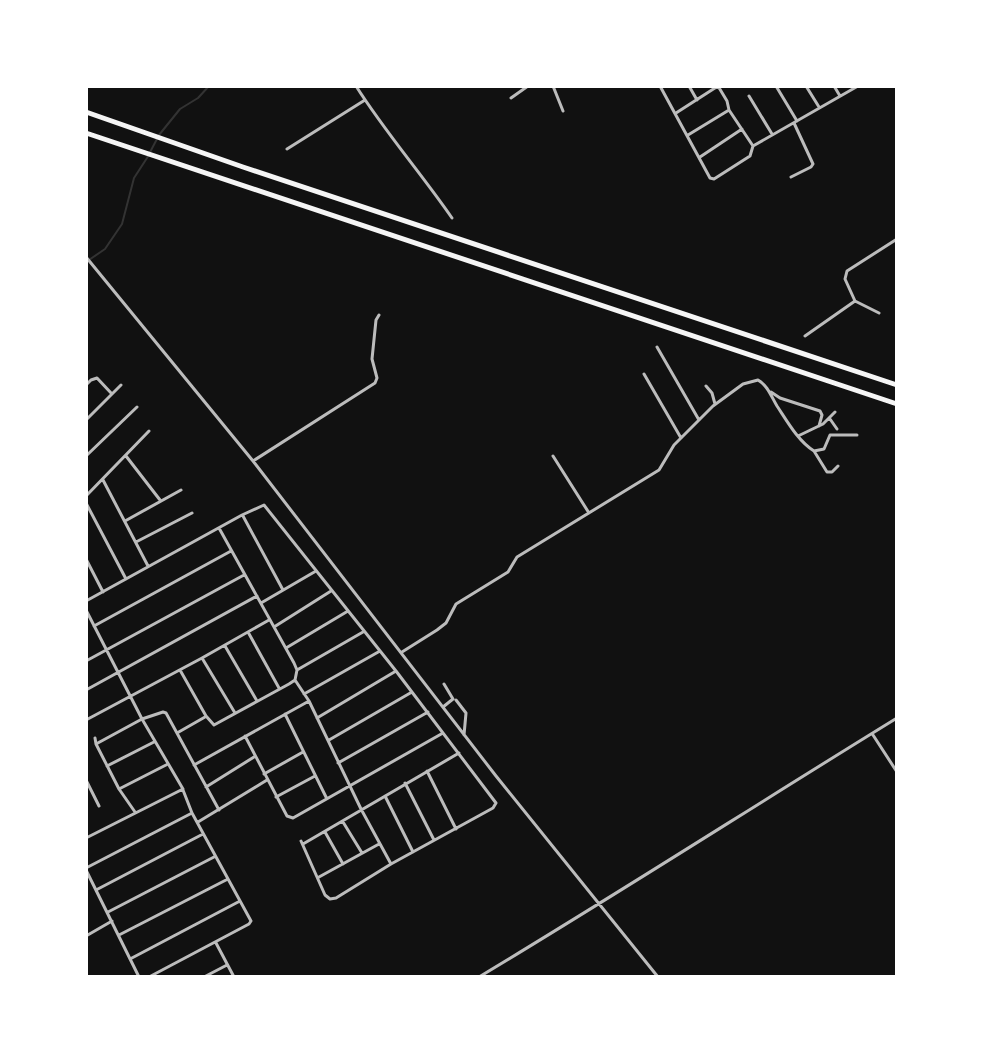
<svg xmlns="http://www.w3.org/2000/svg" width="983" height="1063" font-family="'PT Sans',sans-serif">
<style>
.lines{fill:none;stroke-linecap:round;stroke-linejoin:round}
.stream{stroke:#333;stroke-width:2}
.minor{stroke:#bcbcbc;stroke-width:3}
.motorway{stroke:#f5f5f5;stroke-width:5}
</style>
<rect width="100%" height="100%" fill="#111"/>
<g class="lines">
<path class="stream" d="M86,262L105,249L122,224L134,178L147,158L159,135L180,109L198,98L209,86"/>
<path class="minor" d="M356,86C385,132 421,173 452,218
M553,86L563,111
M660,86L710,178L714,179L750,156L753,146L858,86
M689,86L697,100
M776,86L797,121
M806,86L819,107
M834,86L840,96
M749,96L772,134
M511,98L528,86
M676,113L718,86L727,101L729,110L753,146
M688,135L729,110
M287,149L365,100
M700,157L742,129
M791,177L811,167L813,164L794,123
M86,257L253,461L496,776L658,977
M855,301L879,313
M805,336L855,301L845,279L847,271L897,239
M657,347L699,420
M644,374L681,438
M86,385L91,380L97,378L112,394
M706,386L712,393L715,404
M771,392L780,398L820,411L822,415L819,426
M830,419L837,429
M86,420L121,385
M798,436L823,424L835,412
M814,451L827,472H832L838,466
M86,456L137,407
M126,456L160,500
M553,456L589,513
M253,461L375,383L377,378L372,359L376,320L379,315
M103,480L148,566
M86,496L149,431
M86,503L126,579
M243,516L283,590
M125,521L181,490
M136,542L192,513
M86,559L103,592
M86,601L242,515L264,505L396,671L496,803L493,808L391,864L336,898L330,899L325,895L301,841
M261,603L316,571
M86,610L142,719L183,789L86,838
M94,626L231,551
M274,627L331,591
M248,632L279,688
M225,646L257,701
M286,648L348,611
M402,652L437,630L446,623L456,604L508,572L517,557L659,470L674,445L713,406L743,384L758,380C768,386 771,396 777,406C787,421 798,441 814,451L824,449L830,435H857
M202,658L235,713
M86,661L244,575
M180,670L206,716L214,725L289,684L295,680L297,670L294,663L219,528
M297,670L363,632
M295,680L309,701L361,809L391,864
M86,690L257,596
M304,694L380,651
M456,700L466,713L464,735
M443,707L453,699L444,684
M285,714L326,797
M317,718L396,671
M86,720L202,658L269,620
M177,733L205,717
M873,735L897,772
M245,736L287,816L293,818L443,733
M95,738L96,744L119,789L135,812
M329,740L412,692
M96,744L142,719L163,712L166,713L219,810
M338,763L428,712
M194,765L309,701
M107,766L154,742
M427,771L456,829
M264,774L303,752
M86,780L99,806
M405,783L434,840
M206,787L254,757
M119,789L166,765
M385,796L413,852
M276,797L315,776
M198,822L267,780
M343,822L362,853
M325,832L343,864
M303,844L459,753
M86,868L192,813
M86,870L139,977
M319,877L379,844
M96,890L203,834
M108,912L214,857
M119,935L226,880
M86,936L112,921
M216,943L234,977
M130,959L240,901
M149,977L249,924L251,921L192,813L183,790
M204,977L227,965
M479,977C619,893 757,804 897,718"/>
<path class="motorway" d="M86,112L243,167L897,385
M86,133L897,404"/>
</g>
<rect width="983" height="1063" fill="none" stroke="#ffffff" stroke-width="176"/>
</svg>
